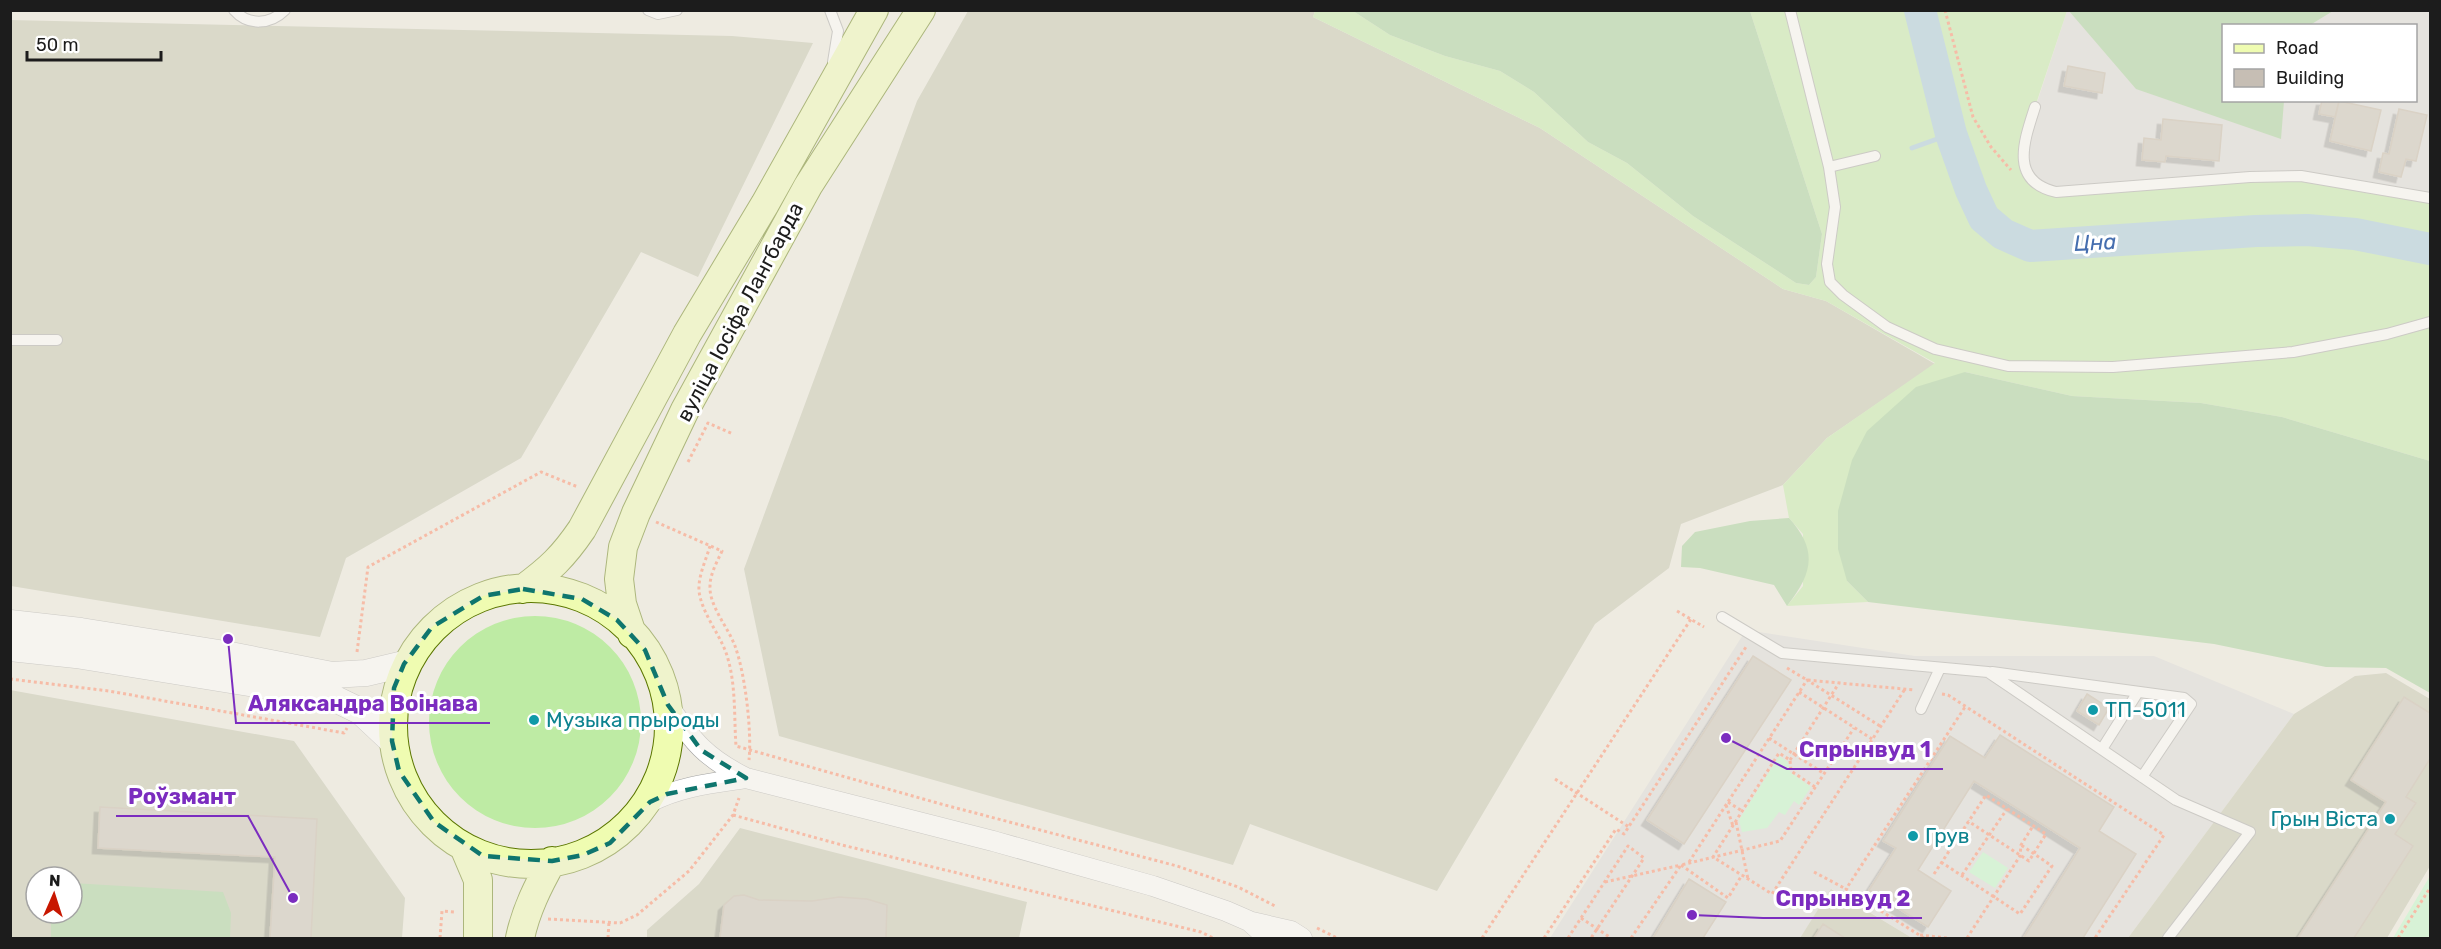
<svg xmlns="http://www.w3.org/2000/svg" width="2441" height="949" font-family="Rubik,sans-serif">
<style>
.residential{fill:#dad9d9;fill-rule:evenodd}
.construction{fill:#c0c3ac;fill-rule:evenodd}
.grass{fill:#beeba4}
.forest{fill:#9ecf94}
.park{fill:#bafbc7}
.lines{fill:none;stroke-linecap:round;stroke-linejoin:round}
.stream{stroke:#9fc8de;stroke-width:5}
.river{stroke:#9fc8de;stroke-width:32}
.building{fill:#c6beb4;stroke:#c0b3a3;stroke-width:1.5;filter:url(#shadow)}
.service-casing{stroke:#a3a3a3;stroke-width:12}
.minor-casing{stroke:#a3a3a3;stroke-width:21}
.tertiary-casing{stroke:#a3a3a3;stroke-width:27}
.secondary-casing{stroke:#5b7600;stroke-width:30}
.path{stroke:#ff8461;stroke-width:3;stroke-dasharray:3 3;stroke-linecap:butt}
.service{stroke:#fff;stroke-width:10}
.minor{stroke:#fff;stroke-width:20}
.tertiary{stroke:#fff;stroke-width:26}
.secondary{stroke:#effcb1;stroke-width:28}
.marked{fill:none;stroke:#0f766e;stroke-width:4.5;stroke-dasharray:12 8;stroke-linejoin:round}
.culture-dot{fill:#0f9aa8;stroke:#fff;stroke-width:2}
.labels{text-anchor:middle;stroke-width:6;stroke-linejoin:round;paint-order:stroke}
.street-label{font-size:21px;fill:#1c1c1c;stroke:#fff}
.culture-label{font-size:21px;fill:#0d838f;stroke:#fff;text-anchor:start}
.water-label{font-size:22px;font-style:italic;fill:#456eaf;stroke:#fff}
.leader{fill:none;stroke:#7b2cbf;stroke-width:2}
.callout-dot{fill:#7b2cbf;stroke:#fff;stroke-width:2}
.callout-label{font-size:22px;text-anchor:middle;font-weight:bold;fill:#7b2cbf;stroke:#fff;stroke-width:6;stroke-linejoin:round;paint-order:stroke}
</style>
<defs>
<filter id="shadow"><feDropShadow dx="-5.5" dy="5.5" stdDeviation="0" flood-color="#0004"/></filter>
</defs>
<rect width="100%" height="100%" fill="#eeebe1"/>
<path class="residential" d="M2067,11H2430V198L2056,192L2033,181L2024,142ZM2224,26H2416V100H2224Z
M1746,630L1915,656H2154L2294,714L2128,938H1912L1832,889L1800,938H1550Z"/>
<path class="construction" d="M968,11H1315L1313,17L1540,128L1783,289L1826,301L1935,364L1827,438L1783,485L1681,524L1669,568L1595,624L1437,891L1250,824L1233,865L779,736L744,569L917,101Z
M10,20L732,36L813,43L698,277L641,252L521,458L346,558L320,637L11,586Z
M2386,673L2430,699V866L2387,938H2128L2294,714L2355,676Z
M10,690L294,741L405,898L402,938H11ZM36,877H72V913H36Z
M740,828L1027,902L1019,938H647V930L699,884Z
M1831,889L1912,938H1800Z"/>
<path class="grass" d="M1315,11H1353L1390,35L1445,56L1500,71L1534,92L1588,142L1627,163L1693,216L1796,283L1809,285L1816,277L1822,234L1750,11H2067L2035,107L2023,160L2043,189L2282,176L2430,198V461L2282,417L2201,403L2072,396L1965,372L1847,581L1868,602L1787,606L1803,586V534L1789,518L1783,485L1827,438L1935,363L1826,301L1783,289L1540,128L1313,17Z
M429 722a106 106 0 1 1 212 0a106 106 0 1 1-212 0Z"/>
<path class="forest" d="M1353,11H1750L1822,234L1816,277L1809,285L1796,283L1693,216L1627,163L1588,142L1534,92L1500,71L1445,56L1390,35Z
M2069,11H2333L2310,25L2224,26V100L2284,101L2281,139L2136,89Z
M1965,372L2072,396L2201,403L2282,417L2430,461V693L2386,668L2326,667L2214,644L1868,602L1847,581L1838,549V511L1852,460L1867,431L1916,387Z
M1789,518C1818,550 1813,573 1787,606L1774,585L1700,568L1681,567L1682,546L1695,532L1750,521Z
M72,883L223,892L231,913L230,938H51V913H72Z"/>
<path class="park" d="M1779,756L1788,762L1790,772L1811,787L1799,805L1794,801L1785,815L1779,812L1767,828L1742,832L1739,820Z
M1983,852L2008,868L1995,888L1969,872Z
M2430,876V938H2393Z"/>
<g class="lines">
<path class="stream" d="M1912,148L1951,134"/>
<path class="river" d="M1920,10L1951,134L1971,190L1984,218L2003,234L2030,246L2256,231L2307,230L2355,234L2430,249"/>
</g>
<path class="building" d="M2068,66L2105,73L2102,93L2064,86Z
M2322,100L2339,101L2335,117L2319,114Z
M2339,101L2381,110L2371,151L2330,141Z
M2399,109L2427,115L2416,161L2406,159L2401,177L2379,172L2383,153L2389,154Z
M2163,119L2222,125L2219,161L2166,156L2165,162L2142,160L2144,138L2161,140Z
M1753,656L1791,680L1684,844L1647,820Z
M2087,694L2109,708L2099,725L2077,711Z
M2404,697L2430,713V759L2406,797L2416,803L2395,834L2413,846L2354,938H2298L2386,802L2351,780Z
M2000,735L2114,807L2099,831L2136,854L2083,938L2024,937L2080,848L1974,781L1918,870L1951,891L1928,927L1869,890L1896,848L1883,841L1950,736L1985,758Z
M100,807L317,819L311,938H270L275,857L98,848Z
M1689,879L1726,902L1703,938H1653Z
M744,895L759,900L812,901L839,897L867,899L887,905L886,938H720L724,905L734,896Z
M1823,924L1845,938H1814Z"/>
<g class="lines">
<g class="service-casing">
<path id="service" d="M234,10C248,26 270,25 285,10
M648,10L658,14L677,10
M830,10L838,31L833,62
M1790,10L1829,167L1835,207L1827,264L1830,282L1843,295L1887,327L1935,349L2008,366L2113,367L2293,352L2387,334L2430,322
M2035,107C2024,141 2009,181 2056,192L2250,177L2301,176L2430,198
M1829,167L1875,156
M10,340H57
M1722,617L1782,653L1988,672L2176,800L2250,832L2168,938
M1992,672L2184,698L2191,704L2142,777
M1921,709L1940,668
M2102,749L2138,692"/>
</g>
<g class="minor-casing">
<path id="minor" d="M668,705C693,742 706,758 746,778L993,841L1153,886L1226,911L1249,921L1268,938
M650,802C681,786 713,783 746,778
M1252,922L1291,931L1302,938"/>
</g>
<g class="tertiary-casing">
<path id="tertiary" d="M10,623L81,631L225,654L332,675L366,673L404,664
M10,648L76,655L329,696L360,711L392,741"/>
</g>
<g class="secondary-casing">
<path id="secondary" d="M393 726a138 138 0 1 1 276 0a138 138 0 1 1-276 0Z
M523,589C550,569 563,557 582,529L687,334L765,204L874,10
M632,634L622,604L619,579L623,547L636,513L685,410L808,186L921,10
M464,847L478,880V938
M520,938C526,910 538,886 552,861"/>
</g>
<path class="path" d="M1945,10L1973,117L1991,147L2011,170
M688,462L708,423L733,434
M656,522L722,551C717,562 710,574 710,586C709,606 728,627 735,646C745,673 752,731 749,760
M710,546C706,560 698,576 699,591C702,615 722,636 728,659C736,687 734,718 736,746L941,804L1177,866L1238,887L1277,907
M1677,611L1704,627
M357,652L368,567L541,472L578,487
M1787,668L1807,680L1915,690
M10,679L109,691L344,733L347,728
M1799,692L1872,739
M1942,694L1948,695L2164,835L2095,938
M1769,738L1823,773
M1790,760L1839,683
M1555,779L1629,827
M1815,787L1791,771L1790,760L1779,753L1713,857L1772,894L1905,689
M1728,802L1742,811
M1726,805L1733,826
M733,815L842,845L1201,932L1213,938
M1736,822L1748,879
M1689,862L1807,680L1880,726
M1941,862L2020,914L2052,866L2021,845
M1814,872L1846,889
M1934,874L1986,795L2046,834L2029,861L1968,821
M1962,875L2007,809
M1605,882L1681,865L1728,898L1742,875
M1581,918L1611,938
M548,919L620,923L637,915L689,871L733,815L739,798
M1317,928L1337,938
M1920,935L1947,938
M440,938L442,911L454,912
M608,938L609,922
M1482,938L1691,619
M1544,938L1616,829L1624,834L1746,647
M1568,938L1628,846L1644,858L1591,938
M1631,938L1681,865L1780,841L1854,728
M1924,938L1846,889L1965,707
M1967,938L2020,856L2021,845L2033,826
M2398,938L2430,888"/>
<use href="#service" class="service"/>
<use href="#minor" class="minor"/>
<use href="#tertiary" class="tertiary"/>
<use href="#secondary" class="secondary"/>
</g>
<path d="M0 0H2441V949H0ZM523,589L582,599L617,620L645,650L668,705L701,750L746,778L667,794L650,802L610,843L583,855L552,861L483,856L434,822L399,771L392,741L394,688L404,664L432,627L483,596Z" fill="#eeebe1" fill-opacity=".55" fill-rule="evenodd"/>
<path class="marked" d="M523,589L582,599L617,620L645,650L668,705L701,750L746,778L667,794L650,802L610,843L583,855L552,861L483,856L434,822L399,771L392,741L394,688L404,664L432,627L483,596Z"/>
<g class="culture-dot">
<circle cx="2093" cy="710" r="6"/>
<circle cx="534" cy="720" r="6"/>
<circle cx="2390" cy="819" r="6"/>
<circle cx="1913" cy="836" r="6"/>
</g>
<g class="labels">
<g class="street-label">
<text transform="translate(740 312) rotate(-62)" y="7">вуліца Іосіфа Лангбарда</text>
</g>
<g class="culture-label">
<text x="2105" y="717">ТП-5011</text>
<text x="546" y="727">Музыка прыроды</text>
<text x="2378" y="826" text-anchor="end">Грын Вiста</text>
<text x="1925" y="843">Грув</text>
</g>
<g class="water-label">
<text transform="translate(2095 242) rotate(-3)" y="8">Цна</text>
</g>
</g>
<path class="leader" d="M228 639L236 723H490M1726 738L1787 769H1943M293 898L248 816H116M1692 915L1763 918H1922"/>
<g class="callout-dot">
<circle cx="228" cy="639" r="6"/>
<circle cx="1726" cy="738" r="6"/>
<circle cx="293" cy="898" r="6"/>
<circle cx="1692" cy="915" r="6"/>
</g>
<g class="callout-label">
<text x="363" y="711">Аляксандра Воінава</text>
<text x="1865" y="757">Спрынвуд 1</text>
<text x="182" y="804">Роўзмант</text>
<text x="1843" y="906">Спрынвуд 2</text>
</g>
<rect width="2441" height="949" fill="none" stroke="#1c1c1c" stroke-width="24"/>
<rect x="2222" y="24" width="195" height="78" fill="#ffffff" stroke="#a4a4a4" stroke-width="1.5"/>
<rect x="2234" y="44" width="30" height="9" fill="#effcb1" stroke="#a4a4a4" stroke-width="1.5"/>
<text x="2276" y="54" font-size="18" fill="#1c1c1c">Road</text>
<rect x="2234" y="69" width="30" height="18" fill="#c6beb4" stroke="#a4a4a4" stroke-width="1.5"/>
<text x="2276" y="84" font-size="18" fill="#1c1c1c">Building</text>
<g transform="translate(54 895) rotate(3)"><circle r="28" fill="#ffffff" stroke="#a4a4a4" stroke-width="1.5"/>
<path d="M0-4.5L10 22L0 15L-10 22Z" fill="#c81700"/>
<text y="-9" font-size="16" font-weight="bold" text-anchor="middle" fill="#1c1c1c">N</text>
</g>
<path d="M27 51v9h134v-9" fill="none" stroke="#1c1c1c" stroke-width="3"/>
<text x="36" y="51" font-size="18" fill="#1c1c1c" stroke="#ffffff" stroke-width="4.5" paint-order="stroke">50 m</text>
</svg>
